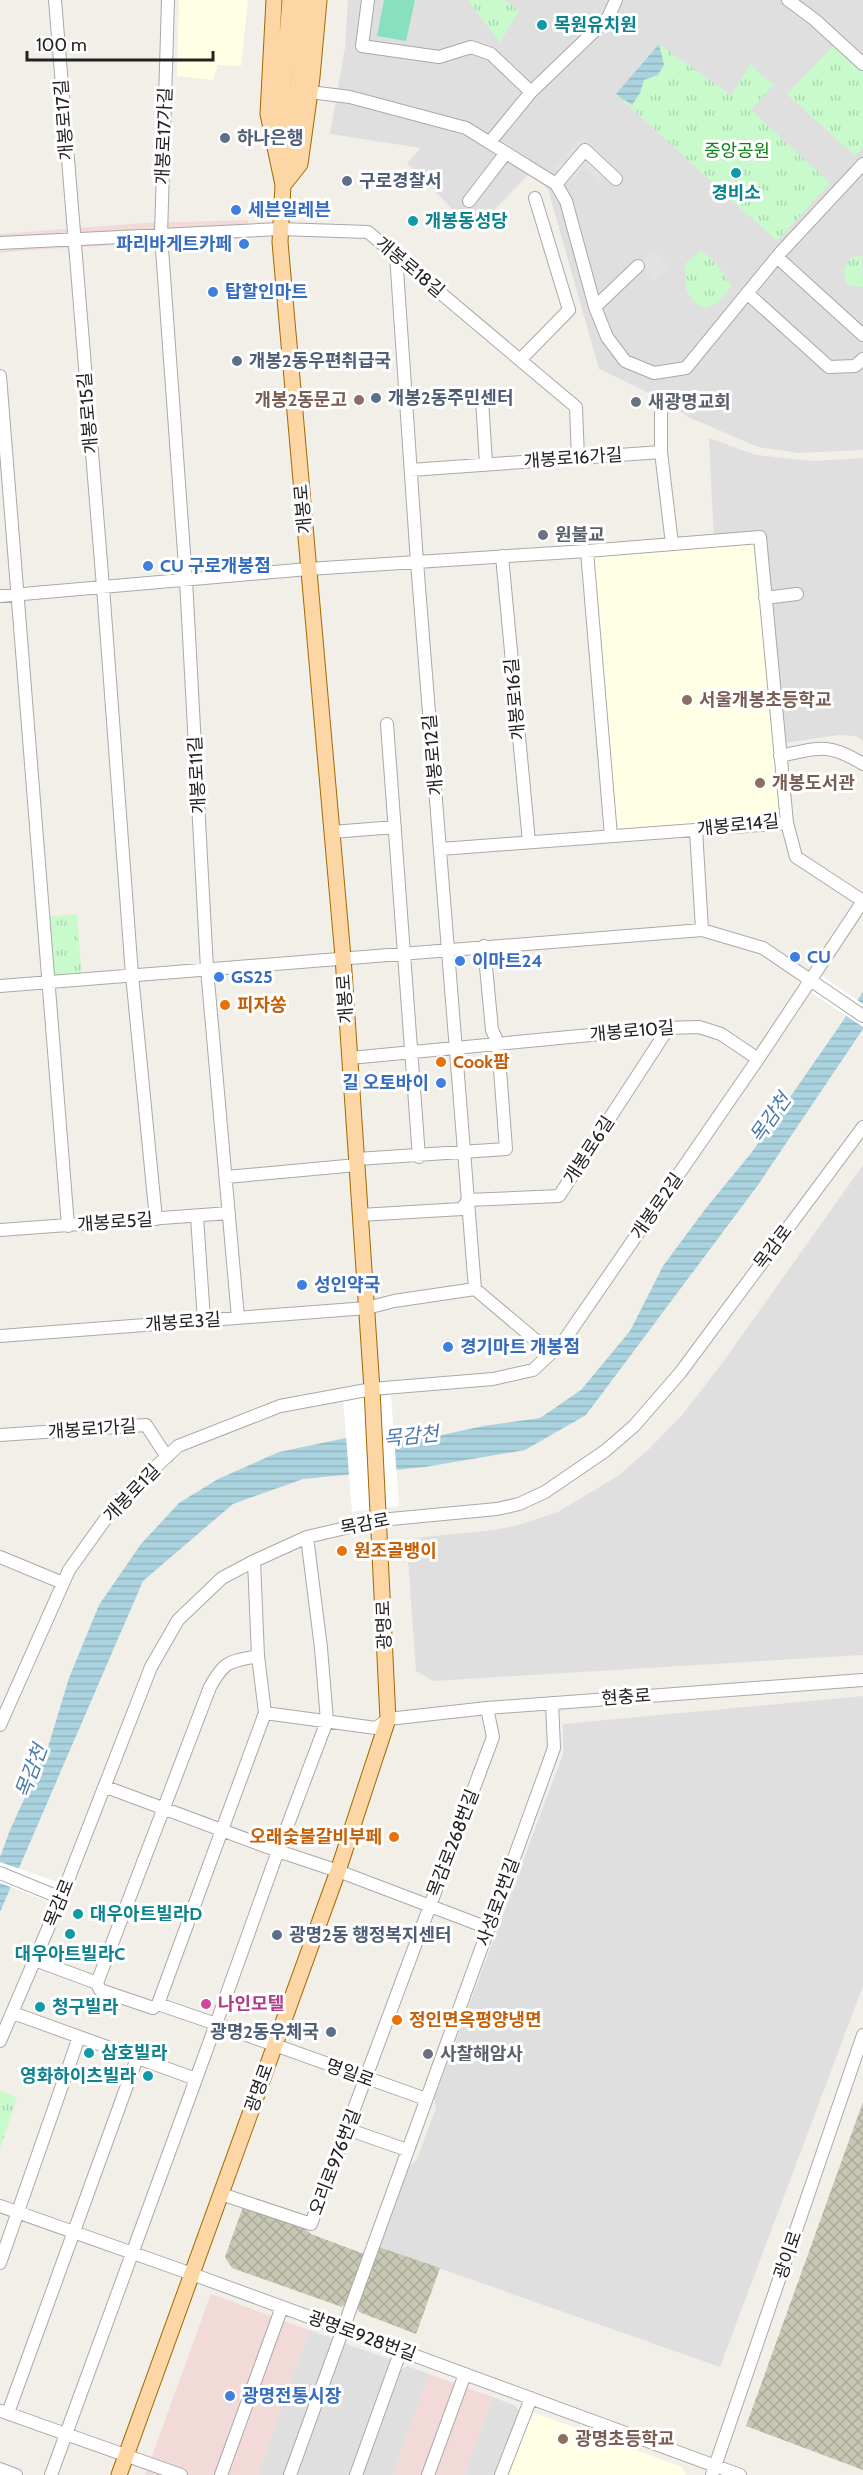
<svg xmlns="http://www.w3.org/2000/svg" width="863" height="2475" font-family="Cabin,'Noto Sans KR',sans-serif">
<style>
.residential{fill:#e0dfdf}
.commercial{fill:#f2dad9}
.education{fill:#ffffe5}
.construction{fill:url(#construction-cross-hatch)}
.park{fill:url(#park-tufts)}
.pitch{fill:#88e0be}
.parking{fill:#e2e2e2}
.water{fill:url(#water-rules)}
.pier{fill:#fff}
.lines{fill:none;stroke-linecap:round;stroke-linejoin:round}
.minor-casing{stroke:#a9a9a9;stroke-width:14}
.major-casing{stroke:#a06b00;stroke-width:17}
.minor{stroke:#fff;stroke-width:12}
.major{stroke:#fcd6a4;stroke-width:15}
.culture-dot{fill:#0f9aa8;stroke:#fff;stroke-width:2}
.service-dot{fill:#5c6f8a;stroke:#fff;stroke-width:2}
.shop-dot{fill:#3f7fe0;stroke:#fff;stroke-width:2}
.education-dot{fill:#8d6e63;stroke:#fff;stroke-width:2}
.worship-dot{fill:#6b7280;stroke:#fff;stroke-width:2}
.food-dot{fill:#e8710a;stroke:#fff;stroke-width:2}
.hotel-dot{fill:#d1479c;stroke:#fff;stroke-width:2}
.labels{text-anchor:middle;stroke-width:6;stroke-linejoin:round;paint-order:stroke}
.culture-label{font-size:18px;font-weight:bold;fill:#0d838f;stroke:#fff;text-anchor:start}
.street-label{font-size:18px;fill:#222;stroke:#fff}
.service-label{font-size:18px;font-weight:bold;fill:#4e5e75;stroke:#fff;text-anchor:start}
.park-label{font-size:18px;fill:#0c8416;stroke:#fff}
.shop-label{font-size:18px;font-weight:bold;fill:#366cbe;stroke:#fff;text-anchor:start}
.education-label{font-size:18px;font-weight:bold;fill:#785e54;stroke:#fff;text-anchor:start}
.worship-label{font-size:18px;font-weight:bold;fill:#5b616d;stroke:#fff;text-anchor:start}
.food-label{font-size:18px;font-weight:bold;fill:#c56008;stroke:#fff;text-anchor:start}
.hotel-label{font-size:18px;font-weight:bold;fill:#b23c85;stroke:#fff;text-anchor:start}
.water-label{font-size:20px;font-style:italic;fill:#4a7aab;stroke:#fff}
</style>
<defs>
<pattern id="construction-cross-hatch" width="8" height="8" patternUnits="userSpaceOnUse" patternTransform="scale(1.5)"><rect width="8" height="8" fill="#c7c7b4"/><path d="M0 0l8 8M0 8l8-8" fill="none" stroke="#abab9a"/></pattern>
<pattern id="park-tufts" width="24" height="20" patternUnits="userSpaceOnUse" patternTransform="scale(1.5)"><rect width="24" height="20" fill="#c8facc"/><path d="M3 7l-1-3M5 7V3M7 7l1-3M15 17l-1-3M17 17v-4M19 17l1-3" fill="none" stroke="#acd6af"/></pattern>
<pattern id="water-rules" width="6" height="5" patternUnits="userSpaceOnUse" patternTransform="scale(1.5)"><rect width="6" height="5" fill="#aad3df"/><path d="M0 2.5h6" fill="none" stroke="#92b5bf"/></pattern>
</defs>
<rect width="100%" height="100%" fill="#f2efe9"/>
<path class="residential" d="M348,0H863V450L798,453L758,447L688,417L664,400L599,369L548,189L530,173L476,229L458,215L407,163L421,148L330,134L345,48Z
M709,438L756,455L813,461L863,458V741L856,736L838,735L779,744L714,541Z
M863,1165V1655L433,1681L416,1671L407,1545L414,1538L494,1530L519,1525L558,1512L618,1476L648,1450L683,1414L723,1362Z
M863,1696V1986L720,2367L379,2247L409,2167L417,2159L436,2108L434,2099L563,1754V1724Z
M309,2330L331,2338L333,2341L285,2475H260L258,2474Z
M343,2343L392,2360L352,2475H294Z
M407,2366L429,2374L393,2475H361L398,2372Z
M493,2397L516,2406L519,2411L495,2475H464Z"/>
<path class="commercial" d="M248,220L249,238L29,250L0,253V234L143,223Z
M211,2294L309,2330L258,2474L260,2475H145Z
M429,2374L493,2397L464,2475H393Z"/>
<path class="education" d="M179,0H248L241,66L218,65L213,80L177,76Z
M760,537L787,823L611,836L587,551Z
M530,2411L682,2467L686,2475H506Z"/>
<path class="construction" d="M863,2102V2470L746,2426Z
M243,2207L301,2226L311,2234L364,2254L347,2303L342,2307L232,2268L225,2257Z
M379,2247L440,2268L416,2334L359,2312L357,2306Z"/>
<path class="park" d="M468,0H504L519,10L500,43Z
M838,41L863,64V148L855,156L787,94Z
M659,44L731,95L751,64L764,78L774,84L751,110L830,183L777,241L616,94Z
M701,250L715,262L732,286L716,304L705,308C684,298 684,284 686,263Z
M862,255L863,287L846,284L844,270L850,258Z
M77,914L82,979L54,981L48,917Z
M0,2091L17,2097L0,2149Z"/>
<path class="pitch" d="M384,0H415L406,41L377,36Z"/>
<path class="parking" d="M581,137L613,167L600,181L585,167L570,184L552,167Z
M653,250L670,266L655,282L638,266Z"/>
<path class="water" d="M659,44L664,65L658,75L644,80L640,93L632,105L616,94Z
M863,992V1029L758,1185L586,1415L525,1450L425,1467L303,1479L233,1504L143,1581L0,1912V1857L10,1830L48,1747L69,1678L99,1605L141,1544L179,1503L218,1479L279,1452L346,1438L424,1439L483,1426L540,1418L581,1390L630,1331L663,1266L706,1208L752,1152Z"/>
<path class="pier" d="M822,976L863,1004V1027L812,993Z
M391,1395L399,1506L352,1512L343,1399Z
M0,1862L57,1882L50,1902L0,1883Z"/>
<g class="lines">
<g class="minor-casing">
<path id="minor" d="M55,0L103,587L132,975L156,1219
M168,0L161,235L186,580L207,969L238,1318
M368,0L362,46L439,57L471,47L491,54L531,92
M788,0L815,20L863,64
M310,92L350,97L466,128L556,184L566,201L595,307L607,337L625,361L654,373L686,368L781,252L863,164
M490,142L531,92L608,18L616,0
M556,184L585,150L616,179
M469,201L505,154
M0,243L280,229L368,232L576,407L578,458
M396,255L417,562L475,1289
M777,257L863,335
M747,293L829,367L855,366L863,359
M595,307L638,266
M520,360L569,310L535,198
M0,376L68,1226
M482,399L486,464
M661,410V452L672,544
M411,470L661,452
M587,551L611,836
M502,556L529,842
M0,596L308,569L587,551L760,537L787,823L441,849
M765,598L797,594
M387,724L419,1157
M780,756C818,748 828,742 863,764
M787,823L796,857L863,901
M696,830L702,930
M332,832L395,827
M0,986L702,930L763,948L863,1016
M350,1058L663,1028L699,1027L721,1034L758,1059
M357,1159L506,1149L498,1043L492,1030L484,946
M227,1177L357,1165
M468,1200L559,1196L669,1027
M360,1215L462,1209L468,1200
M197,1217L204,1320
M0,1230L229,1213
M0,1336L367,1308L394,1301L475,1289L551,1353
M0,1435L146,1425L167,1457
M307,1537L321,1648L327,1721L278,1851L338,1871L488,1928
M0,1557L63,1583
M265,1713L376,1728L388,1719L487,1708L863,1680
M0,1725L69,1570L117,1503L178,1446L280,1406L372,1389L493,1379L533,1370L563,1342L758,1059L863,901
M0,1873L61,1898
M35,1960L97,1983L100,1990L153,2008L158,2004L216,2024L278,1851L106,1787
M97,1983L210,1687C225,1660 229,1662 258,1656
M158,2004L265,1713L258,1656L254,1561
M13,2013L196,2079L51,2475
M0,2041L61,1898L151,1667L178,1620L222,1578L254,1561L307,1537L380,1520L497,1509L519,1504L545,1492L605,1451L634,1426L680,1373L863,1127
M196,2079L216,2024L426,2099
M347,2129L407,2150
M221,2194L311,2224L493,1737L487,1708
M0,2206L192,2274L740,2475
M0,2263L79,2037
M1,2411L181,2475
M8,2413L137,2058
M0,2469L16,2475
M221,2475L282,2307
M290,2475L554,1748L552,1703
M356,2475L401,2350
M428,2475L465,2374
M501,2475L531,2398
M712,2475L863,2035"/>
</g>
<g class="major-casing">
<path id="major" d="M282,147L281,113L290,0
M284,176L298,89L305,0
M285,183L300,164L312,77L319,0
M119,2475L338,1871L388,1719L372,1389L343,957L280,242L283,185L268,114L274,0"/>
</g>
<use href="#minor" class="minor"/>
<use href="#major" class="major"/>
</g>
<g class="culture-dot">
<circle cx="542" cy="25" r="6"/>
<circle cx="736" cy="173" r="6"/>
<circle cx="413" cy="221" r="6"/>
<circle cx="78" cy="1914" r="6"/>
<circle cx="70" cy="1934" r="6"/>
<circle cx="40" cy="2007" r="6"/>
<circle cx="89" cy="2053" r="6"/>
<circle cx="148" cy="2076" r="6"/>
</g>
<g class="service-dot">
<circle cx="225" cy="138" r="6"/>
<circle cx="347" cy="181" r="6"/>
<circle cx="237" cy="361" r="6"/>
<circle cx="376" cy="398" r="6"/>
<circle cx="277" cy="1935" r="6"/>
<circle cx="331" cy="2032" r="6"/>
</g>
<g class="shop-dot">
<circle cx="236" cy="210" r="6"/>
<circle cx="244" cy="244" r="6"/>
<circle cx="213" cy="292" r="6"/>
<circle cx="148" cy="566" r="6"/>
<circle cx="795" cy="957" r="6"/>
<circle cx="460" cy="961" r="6"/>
<circle cx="219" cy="977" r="6"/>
<circle cx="441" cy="1083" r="6"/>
<circle cx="302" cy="1285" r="6"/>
<circle cx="448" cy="1347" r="6"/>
<circle cx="230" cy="2396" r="6"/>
</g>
<g class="education-dot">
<circle cx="359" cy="400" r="6"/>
<circle cx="687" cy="700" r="6"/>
<circle cx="760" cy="783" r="6"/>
<circle cx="563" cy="2439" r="6"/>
</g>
<g class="worship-dot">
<circle cx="636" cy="402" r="6"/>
<circle cx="543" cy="535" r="6"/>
<circle cx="428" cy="2054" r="6"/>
</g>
<g class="food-dot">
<circle cx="225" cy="1005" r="6"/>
<circle cx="441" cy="1062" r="6"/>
<circle cx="342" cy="1551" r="6"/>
<circle cx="394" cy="1837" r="6"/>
<circle cx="397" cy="2020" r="6"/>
</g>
<circle class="hotel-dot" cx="206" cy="2004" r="6"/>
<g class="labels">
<g class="culture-label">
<text x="554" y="31">목원유치원</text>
<text x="736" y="199" text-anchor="middle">경비소</text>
<text x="425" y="227">개봉동성당</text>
<text x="90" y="1920">대우아트빌라D</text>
<text x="70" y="1960" text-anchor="middle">대우아트빌라C</text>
<text x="52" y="2013">청구빌라</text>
<text x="101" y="2059">삼호빌라</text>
<text x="136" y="2082" text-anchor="end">영화하이츠빌라</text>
</g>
<g class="street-label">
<text transform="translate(64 120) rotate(-94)" y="6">개봉로17길</text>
<text transform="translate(164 136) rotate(-88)" y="6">개봉로17가길</text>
<text transform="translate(410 267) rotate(40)" y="6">개봉로18길</text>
<text transform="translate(88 413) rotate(-95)" y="6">개봉로15길</text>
<text transform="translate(573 458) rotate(-4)" y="6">개봉로16가길</text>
<text transform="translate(303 509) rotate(-95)" y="6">개봉로</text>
<text transform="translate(515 699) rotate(-95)" y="6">개봉로16길</text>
<text transform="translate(433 755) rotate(-95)" y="6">개봉로12길</text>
<text transform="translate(197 775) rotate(-93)" y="6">개봉로11길</text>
<text transform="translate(738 825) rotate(-6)" y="6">개봉로14길</text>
<text transform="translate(345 999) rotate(-94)" y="6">개봉로</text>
<text transform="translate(632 1031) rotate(-5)" y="6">개봉로10길</text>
<text transform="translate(589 1150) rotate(-57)" y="6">개봉로6길</text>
<text transform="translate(657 1206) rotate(-55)" y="6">개봉로2길</text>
<text transform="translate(115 1222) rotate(-4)" y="6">개봉로5길</text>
<text transform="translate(773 1247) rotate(-53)" y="6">목감로</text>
<text transform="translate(183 1322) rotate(-4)" y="6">개봉로3길</text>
<text transform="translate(92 1429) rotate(-4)" y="6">개봉로1가길</text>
<text transform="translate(132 1493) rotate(-46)" y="6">개봉로1길</text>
<text transform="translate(365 1524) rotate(-11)" y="6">목감로</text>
<text transform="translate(384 1625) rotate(-92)" y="6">광명로</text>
<text transform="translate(626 1697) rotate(-4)" y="6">현충로</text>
<text transform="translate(453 1843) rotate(-69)" y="6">목감로268번길</text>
<text transform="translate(498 1902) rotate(-70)" y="6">사성로2번길</text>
<text transform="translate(59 1903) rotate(-68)" y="6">목감로</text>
<text transform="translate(350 2073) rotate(20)" y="6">명일로</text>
<text transform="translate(259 2088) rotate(-70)" y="6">광명로</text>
<text transform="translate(335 2162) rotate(-69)" y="6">오리로976번길</text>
<text transform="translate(788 2255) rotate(-71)" y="6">광이로</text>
<text transform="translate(362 2336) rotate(20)" y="6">광명로928번길</text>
</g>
<g class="service-label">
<text x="237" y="144">하나은행</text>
<text x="359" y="187">구로경찰서</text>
<text x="249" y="367">개봉2동우편취급국</text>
<text x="388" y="404">개봉2동주민센터</text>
<text x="289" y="1941">광명2동 행정복지센터</text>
<text x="319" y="2038" text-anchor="end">광명2동우체국</text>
</g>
<g class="park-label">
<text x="737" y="157">중앙공원</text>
</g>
<g class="shop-label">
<text x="248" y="216">세븐일레븐</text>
<text x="232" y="250" text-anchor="end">파리바게트카페</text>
<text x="225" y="298">탑할인마트</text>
<text x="160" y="572">CU 구로개봉점</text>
<text x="807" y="963">CU</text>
<text x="472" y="967">이마트24</text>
<text x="231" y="983">GS25</text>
<text x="429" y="1089" text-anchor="end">길 오토바이</text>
<text x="314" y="1291">성인약국</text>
<text x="460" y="1353">경기마트 개봉점</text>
<text x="242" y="2402">광명전통시장</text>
</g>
<g class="education-label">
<text x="347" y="406" text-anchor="end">개봉2동문고</text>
<text x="699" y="706">서울개봉초등학교</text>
<text x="772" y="789">개봉도서관</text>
<text x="575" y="2445">광명초등학교</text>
</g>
<g class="worship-label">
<text x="648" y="408">새광명교회</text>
<text x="555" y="541">원불교</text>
<text x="440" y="2060">사찰해암사</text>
</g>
<g class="food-label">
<text x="237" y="1011">피자쏭</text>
<text x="453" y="1068">Cook팜</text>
<text x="354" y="1557">원조골뱅이</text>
<text x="382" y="1843" text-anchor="end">오래숯불갈비부페</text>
<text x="409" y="2026">정인면옥평양냉면</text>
</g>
<g class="hotel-label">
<text x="218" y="2010">나인모텔</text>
</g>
<g class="water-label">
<text transform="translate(770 1118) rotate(-55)" y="7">목감천</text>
<text transform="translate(411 1436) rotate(-6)" y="7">목감천</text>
<text transform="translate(31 1771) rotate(-69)" y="7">목감천</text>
</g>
</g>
<path d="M27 51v9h186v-9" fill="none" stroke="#222222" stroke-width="3"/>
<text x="36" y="51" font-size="18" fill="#222222" stroke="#ffffff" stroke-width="4.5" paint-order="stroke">100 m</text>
</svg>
